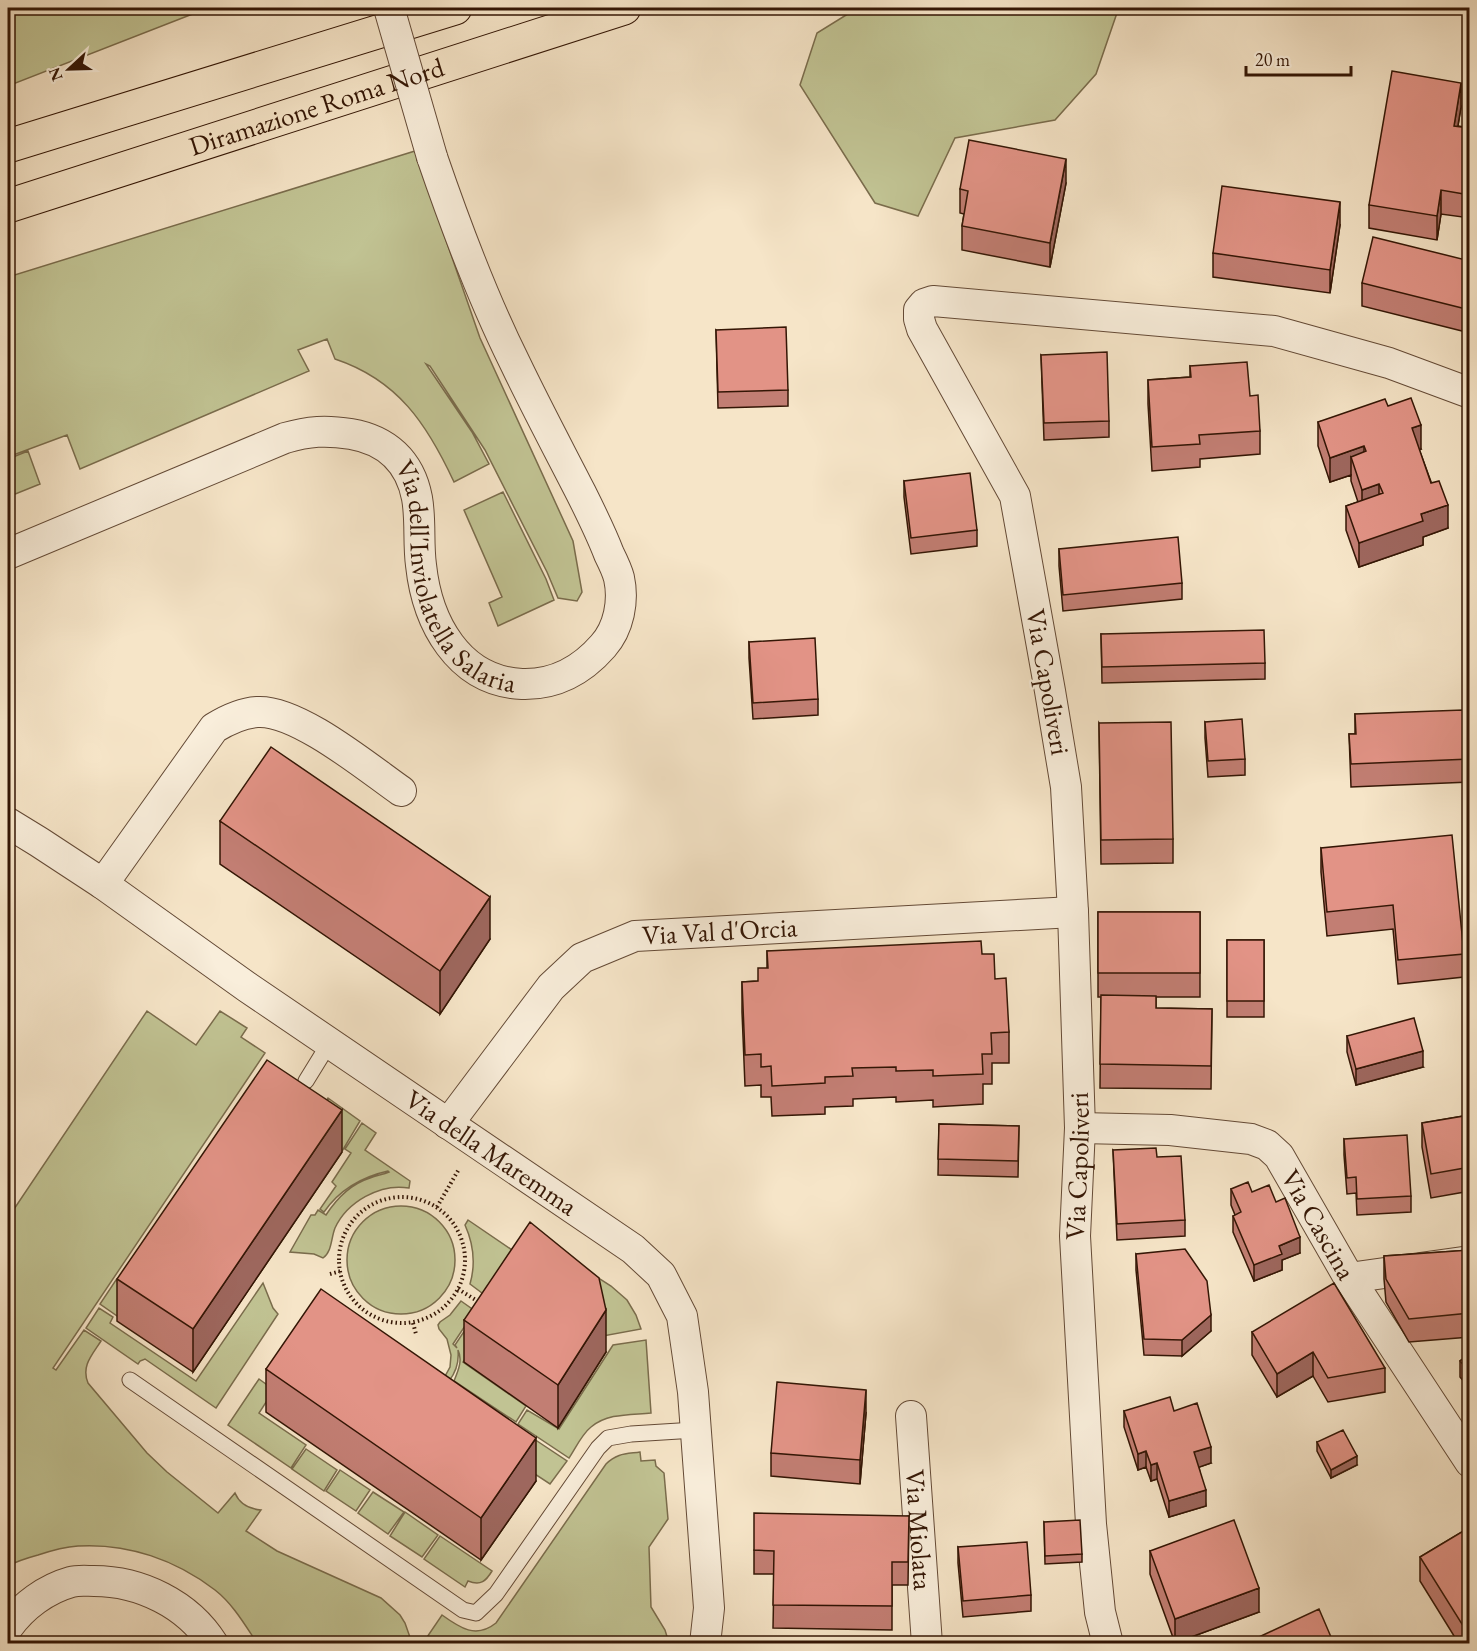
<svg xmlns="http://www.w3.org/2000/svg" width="1477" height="1651" font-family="'EB Garamond',serif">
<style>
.green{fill:#c1c393;stroke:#7a6c4c;stroke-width:1.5}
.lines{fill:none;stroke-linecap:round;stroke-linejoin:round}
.service-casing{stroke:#644a36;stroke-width:17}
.minor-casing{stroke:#644a36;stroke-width:32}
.motorway-casing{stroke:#341605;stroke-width:35}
.path{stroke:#341605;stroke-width:4;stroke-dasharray:1.5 3;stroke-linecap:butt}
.service{stroke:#f9eedb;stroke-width:15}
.minor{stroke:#f9eedb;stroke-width:30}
.motorway{stroke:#f6e5c8;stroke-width:33}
.minor-bridge-casing{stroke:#644a36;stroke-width:32;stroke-linecap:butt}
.minor-bridge{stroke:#f9eedb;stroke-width:30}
.wall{fill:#c27e73;stroke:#341605;stroke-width:1.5}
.shaded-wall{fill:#9e675e;stroke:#341605;stroke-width:1.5}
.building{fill:#e29386;stroke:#341605;stroke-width:1.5}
.labels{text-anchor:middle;stroke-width:4.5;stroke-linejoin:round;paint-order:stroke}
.street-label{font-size:27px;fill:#341605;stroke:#f9eedb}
</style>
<rect width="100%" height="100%" fill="#f6e5c8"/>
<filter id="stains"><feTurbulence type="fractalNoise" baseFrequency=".00333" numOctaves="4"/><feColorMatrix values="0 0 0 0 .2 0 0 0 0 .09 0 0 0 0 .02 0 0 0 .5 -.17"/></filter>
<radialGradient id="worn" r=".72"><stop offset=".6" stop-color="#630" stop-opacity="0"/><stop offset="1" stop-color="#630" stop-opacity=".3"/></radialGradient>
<path class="green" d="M8,8H208L8,86Z
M861,8H1132L1118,10L1096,74L1055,120L955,138L918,216L875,203L800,85L817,33L851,12Z
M415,151L480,338L573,541L582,592L577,601L558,598L547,572L485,450L430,366L426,364L472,432L489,464L454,482C427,424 398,380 335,359L327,339L298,350L309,371L80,469L67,435L8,457V277Z
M28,451L40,484L8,497V459Z
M503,492L546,579L554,600L498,626L489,603L502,597L464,510Z
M147,1011L196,1045L220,1011L247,1028L241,1037L265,1053L53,1368L56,1370L84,1330L101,1341C92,1355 81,1366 88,1383L147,1453L167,1472L218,1513L235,1493C240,1505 249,1509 261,1510L246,1531L277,1551L381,1598L400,1615L405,1623L412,1643H257C245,1625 233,1604 215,1590C176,1560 128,1543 78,1546C64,1547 50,1551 38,1555C27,1558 17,1561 8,1566V1218Z
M328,1098L360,1121L341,1153L309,1130Z
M362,1123L376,1133L365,1150L410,1181L409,1188C380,1183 347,1202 335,1228C331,1238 332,1252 323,1258L314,1254L290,1252L311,1215H315L318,1210L326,1215C337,1198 351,1184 370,1178C377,1175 383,1175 389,1172L388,1171C361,1177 340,1189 324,1212L320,1209L336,1186L332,1182L351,1153L345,1149Z
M347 1260a54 54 0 1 1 108 0a54 54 0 1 1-108 0Z
M468,1220L515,1252L486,1296L470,1284C476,1263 474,1245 465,1225Z
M530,1234L611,1286L627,1300L636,1315L641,1329L603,1336Z
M116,1280L137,1294L120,1318L100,1304Z
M263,1283L273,1308L278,1314L216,1408L145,1359L140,1361L138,1364L86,1328L99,1308L113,1317L110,1323L196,1381Z
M461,1301L475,1311L453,1344L457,1348L455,1345L477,1312L491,1321L463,1362L526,1406L516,1422L454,1381C458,1371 463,1360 458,1350C459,1360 456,1372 449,1381L443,1380L450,1367L451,1355L447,1339L439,1329L438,1325L440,1322L450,1315Z
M646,1340L651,1413C630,1415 608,1413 591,1427C582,1434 575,1449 569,1458L518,1424L527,1410L559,1429L613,1345Z
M259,1379L274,1390L259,1413L306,1445L291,1468L228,1425Z
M531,1437L567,1461L550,1484L515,1461Z
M306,1449L337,1470L324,1491L292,1469Z
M640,1452L641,1461L655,1460L656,1466L664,1473L668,1519L649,1547L651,1607L665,1630L669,1643H423L442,1615C460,1628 476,1639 496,1623L606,1464C617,1453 626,1454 640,1452Z
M340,1470L370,1490L356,1511L326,1491Z
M373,1492L404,1512L388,1534L358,1513Z
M405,1512L438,1535L422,1557L390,1536Z
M440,1536L492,1571C486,1581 481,1586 468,1581L465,1587L424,1559Z"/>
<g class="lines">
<g class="service-casing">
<path id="service" d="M306,1081L330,1042
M130,1380L463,1610L476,1613L496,1594L598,1448L608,1438L631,1434L695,1430"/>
</g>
<g class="minor-casing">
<g id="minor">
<path id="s1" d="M8,554L285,438C309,431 326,430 351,434C386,440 410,461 417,498C421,520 418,543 421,565C427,622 458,681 522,684C555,685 582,670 603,646C619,628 624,601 619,578C617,570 613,562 609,554C601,533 591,513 581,493C559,450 536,407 515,363C482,297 456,227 432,157"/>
<path id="s2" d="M8,823L39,842L103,884L247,987L633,1249L661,1275L682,1316L693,1392L709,1608L705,1644"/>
<path d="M103,884L214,728C227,720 242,713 257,712C297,709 368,768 401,791"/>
<path id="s3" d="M448,1124L551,987L582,958L635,936L1073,912"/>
<path id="s4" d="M1080,1128L1170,1130L1251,1139L1267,1145L1279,1156L1349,1278L1470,1462"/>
<path d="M1349,1278L1470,1261"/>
<path id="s5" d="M911,1416L927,1644"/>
<path d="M8,1627C23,1606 46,1589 71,1582C78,1580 87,1581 94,1581C140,1581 188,1604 213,1644"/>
<path id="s6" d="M1108,1644L1100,1612L1091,1524L1075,1236L1080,1128L1073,912L1066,787L1050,691L1015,496L922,329L919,319V310L924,304L933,301L1274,331L1389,363L1470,393"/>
</g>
</g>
<g class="motorway-casing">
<g id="motorway">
<path d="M8,146L455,8"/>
<path id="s7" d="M8,206L624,8"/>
</g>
</g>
<path class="path" d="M339 1260a63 63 0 1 1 126 0a63 63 0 1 1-126 0Z
M437,1207L459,1169
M330,1274L341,1271
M458,1289L479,1302
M413,1323L416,1334"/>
<use href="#service" class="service"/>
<use href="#minor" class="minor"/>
<use href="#motorway" class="motorway"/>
<g class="minor-bridge-casing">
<path id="minor-bridge" d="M389,8L432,157"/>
</g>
<use href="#minor-bridge" class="minor-bridge"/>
</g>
<path class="wall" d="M1461,107L1458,126L1470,128V218L1441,214L1437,240L1369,228V205Z
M1066,183L1050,267L962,250V226L964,214L960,213V189Z
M1340,225L1330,293L1213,277V253Z
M1470,261V333L1362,306V283Z
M716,330L788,390V406L718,408Z
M1041,355L1109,421V437L1044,440Z
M1190,366L1250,396L1260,431V454L1200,459V467L1152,471L1148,404V380L1190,377Z
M1388,406L1421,449H1419L1448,528L1423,537V545L1359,567L1346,530V506L1358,502L1351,481V475L1330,482L1318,446V422Z
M904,481L977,530V546L911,554L904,497Z
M1059,549L1182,583V599L1063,611L1059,566Z
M1101,634L1265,663V679L1102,683Z
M749,642L818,699V715L753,719L749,658Z
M1355,714L1464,732H1470V782L1351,787L1349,734H1355Z
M1205,722L1245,759V775L1208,777L1205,738Z
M1099,723L1173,839V863L1101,864Z
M220,821L490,939L440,1014L220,864Z
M1321,848L1464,954V977L1398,984L1393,929L1327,936L1321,872Z
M1098,912H1200V997H1156V1008L1212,1009L1211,1089L1100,1088L1101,997H1098Z
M1227,940H1264V1017H1227Z
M767,951L982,954L995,979L1009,1032V1063H992V1084H983V1104L933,1107V1100L896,1102V1097L853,1099V1106L825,1107V1114L772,1116L771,1097H761V1085L745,1086L742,1012V982L758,981L767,968Z
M1347,1036L1423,1067L1356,1085L1347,1052Z
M1470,1115V1191L1431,1198L1422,1147V1123Z
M939,1124L1019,1126L1018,1177L938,1175Z
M1344,1139L1411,1196V1212L1357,1215L1356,1193L1347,1194L1344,1155Z
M1113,1150L1185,1220V1236L1117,1240Z
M342,1152L193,1372L117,1321V1279Z
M1231,1189L1252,1192L1300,1253L1282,1260V1270L1254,1281L1233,1232V1216L1235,1215L1231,1205Z
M1470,1250V1337L1409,1342L1386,1302L1384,1279V1256Z
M1136,1254L1211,1331L1182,1356L1144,1355L1136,1270Z
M464,1320L606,1352L558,1428L464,1362Z
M1252,1332L1385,1368V1392L1328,1402L1313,1376L1277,1397L1252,1355Z
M1470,1354V1389L1460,1377V1361Z
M266,1369L536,1481L481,1560L266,1412Z
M1124,1411L1211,1463L1199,1467L1206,1506L1169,1517L1157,1479L1151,1481L1146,1467L1138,1470L1124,1427Z
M866,1413L860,1484L771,1476V1453Z
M1317,1442L1357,1465L1331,1478L1317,1451Z
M909,1516L908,1585H892V1630L773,1628L774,1574H754V1550Z
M1044,1522L1082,1554V1562L1045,1564Z
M1470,1527V1644H1459L1420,1581V1557Z
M958,1547L1031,1595V1611L963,1617L958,1563Z
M1150,1551L1259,1612L1175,1643L1150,1574Z"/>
<path class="shaded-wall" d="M1461,83V107L1454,149V126Z
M1066,159V183L1050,267V243Z
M1441,190V214L1437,240V216Z
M1340,202V225L1330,293V270Z
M1421,425V449L1412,452V428Z
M1364,446V470L1351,457V475L1330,482V458Z
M1379,484V507L1362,513V490Z
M1448,505V528L1423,537V545L1359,567V543L1421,514Z
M490,897V939L440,1014V971Z
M1423,1051V1067L1356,1085V1069Z
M342,1110V1152L193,1372V1329Z
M1300,1237V1253L1282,1260V1270L1254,1281V1265L1279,1246Z
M606,1310V1352L558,1428V1385Z
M1211,1315V1331L1182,1356V1340Z
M1313,1352V1376L1277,1397V1374Z
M866,1390V1413L860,1484V1460Z
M536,1438V1481L481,1560V1518Z
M1211,1447V1463L1194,1469V1452Z
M1146,1451V1467L1138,1470V1454Z
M1357,1456V1465L1331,1478V1470Z
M1157,1463V1479L1151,1481V1465Z
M1206,1490V1506L1169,1517V1501Z
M1259,1588V1612L1175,1643V1619Z"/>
<path class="building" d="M1392,71L1461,83L1454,126L1470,128V195L1441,190L1437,216L1369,205Z
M969,140L1066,159L1050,243L962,226L968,191L960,189Z
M1222,186L1340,202L1330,270L1213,253Z
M1373,237L1470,261V310L1362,283Z
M786,327L788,390L718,392L716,330Z
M1107,352L1109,421L1044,423L1041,355Z
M1247,362L1250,396L1258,395L1260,431L1199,435L1200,444L1152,447L1148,380L1191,377L1190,366Z
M1411,398L1421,425L1412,428L1431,483L1439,481L1448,505L1421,514L1423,521L1359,543L1346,506L1383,493L1379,484L1362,490L1351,457L1366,451L1364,446L1330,458L1318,422L1385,399L1388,406Z
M970,473L977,530L911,538L904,481Z
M1178,537L1182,583L1063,595L1059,549Z
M1264,630L1265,663L1102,667L1101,634Z
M815,638L818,699L753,703L749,642Z
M1463,710L1464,732H1470V759L1351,764L1349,734H1356L1355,714Z
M1242,719L1245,759L1208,761L1205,722Z
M1171,722L1173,839L1101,840L1099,723Z
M271,747L490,897L440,971L220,821Z
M1452,835L1464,954L1398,960L1393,905L1327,912L1321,848Z
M1098,912H1200V973H1098Z
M1227,940H1264V1001H1227Z
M981,941L982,954H994L995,979L1006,978L1009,1032L991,1033L992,1054H982L983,1074L933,1076V1070L896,1071V1067L852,1068L853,1076L825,1077V1083L772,1086L771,1066L761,1067V1054L745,1055L742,982L758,981V968H768L767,951Z
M1101,995L1156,996V1008L1212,1009L1211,1066L1100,1064Z
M1414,1018L1423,1051L1356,1069L1347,1036Z
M267,1060L342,1110L193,1329L117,1279Z
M1470,1115V1167L1431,1174L1422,1123Z
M939,1124L1019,1126L1018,1161L938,1159Z
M1407,1135L1411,1196L1357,1199L1356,1177L1347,1178L1344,1139Z
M1156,1148L1157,1157L1181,1156L1185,1220L1117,1224L1113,1150Z
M1248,1182L1252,1192L1269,1185L1276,1202L1285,1198L1300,1237L1279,1246L1282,1254L1254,1265L1233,1216L1241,1212L1231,1189Z
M530,1222L599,1278L606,1310L558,1385L464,1320Z
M1185,1249L1207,1281L1211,1315L1182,1340L1144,1339L1136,1254Z
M1470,1250V1313L1409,1319L1386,1279L1384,1256Z
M1334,1283L1385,1368L1328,1378L1313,1352L1277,1374L1252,1332Z
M321,1289L536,1438L481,1518L266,1369Z
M1470,1354V1373L1460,1361Z
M777,1382L866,1390L860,1460L771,1453Z
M1170,1397L1174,1411L1197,1403L1211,1447L1194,1452L1206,1490L1169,1501L1157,1463L1151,1465L1146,1451L1138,1454L1124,1411Z
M1343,1430L1357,1456L1331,1470L1317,1442Z
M754,1513L909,1516L908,1562H892V1606L773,1605L774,1551L754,1550Z
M1080,1520L1082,1554L1045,1556L1044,1522Z
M1234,1520L1259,1588L1175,1619L1150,1551Z
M1470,1527V1637L1420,1557Z
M1027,1542L1031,1595L963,1601L958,1547Z
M1319,1609L1334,1644H1244Z"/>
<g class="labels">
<g class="street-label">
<text dy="9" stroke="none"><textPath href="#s7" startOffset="324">Diramazione Roma Nord</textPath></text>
<text dy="9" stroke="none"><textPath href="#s1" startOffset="562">Via dell'Inviolatella Salaria</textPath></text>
<text transform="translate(1048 682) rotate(80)" y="9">Via Capoliveri</text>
<text dy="9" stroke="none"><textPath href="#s3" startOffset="356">Via Val d'Orcia</textPath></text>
<text dy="9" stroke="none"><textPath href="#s2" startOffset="585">Via della Maremma</textPath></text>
<text dy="9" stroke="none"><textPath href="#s6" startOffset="480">Via Capoliveri</textPath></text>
<text dy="9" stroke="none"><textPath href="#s4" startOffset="284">Via Cascina</textPath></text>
<text dy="9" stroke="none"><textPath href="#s5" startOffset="114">Via Miolata</textPath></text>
</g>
</g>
<rect width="1477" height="1651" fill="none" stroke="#f6e5c8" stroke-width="30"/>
<rect x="9" y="9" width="1459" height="1633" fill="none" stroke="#341605" stroke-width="3"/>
<rect x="15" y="15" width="1447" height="1621" fill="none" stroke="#341605" stroke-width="1.5"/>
<g transform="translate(69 69) rotate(248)" stroke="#f9eedb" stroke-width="4.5" paint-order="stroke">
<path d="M0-4.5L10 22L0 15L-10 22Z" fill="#341605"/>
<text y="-9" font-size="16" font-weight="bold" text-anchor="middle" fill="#341605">N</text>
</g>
<path d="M1246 66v9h105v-9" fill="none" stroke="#341605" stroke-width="3"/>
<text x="1255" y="66" font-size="18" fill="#341605" stroke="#f9eedb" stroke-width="4.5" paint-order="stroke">20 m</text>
<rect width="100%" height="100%" filter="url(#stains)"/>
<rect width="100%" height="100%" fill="url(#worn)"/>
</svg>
